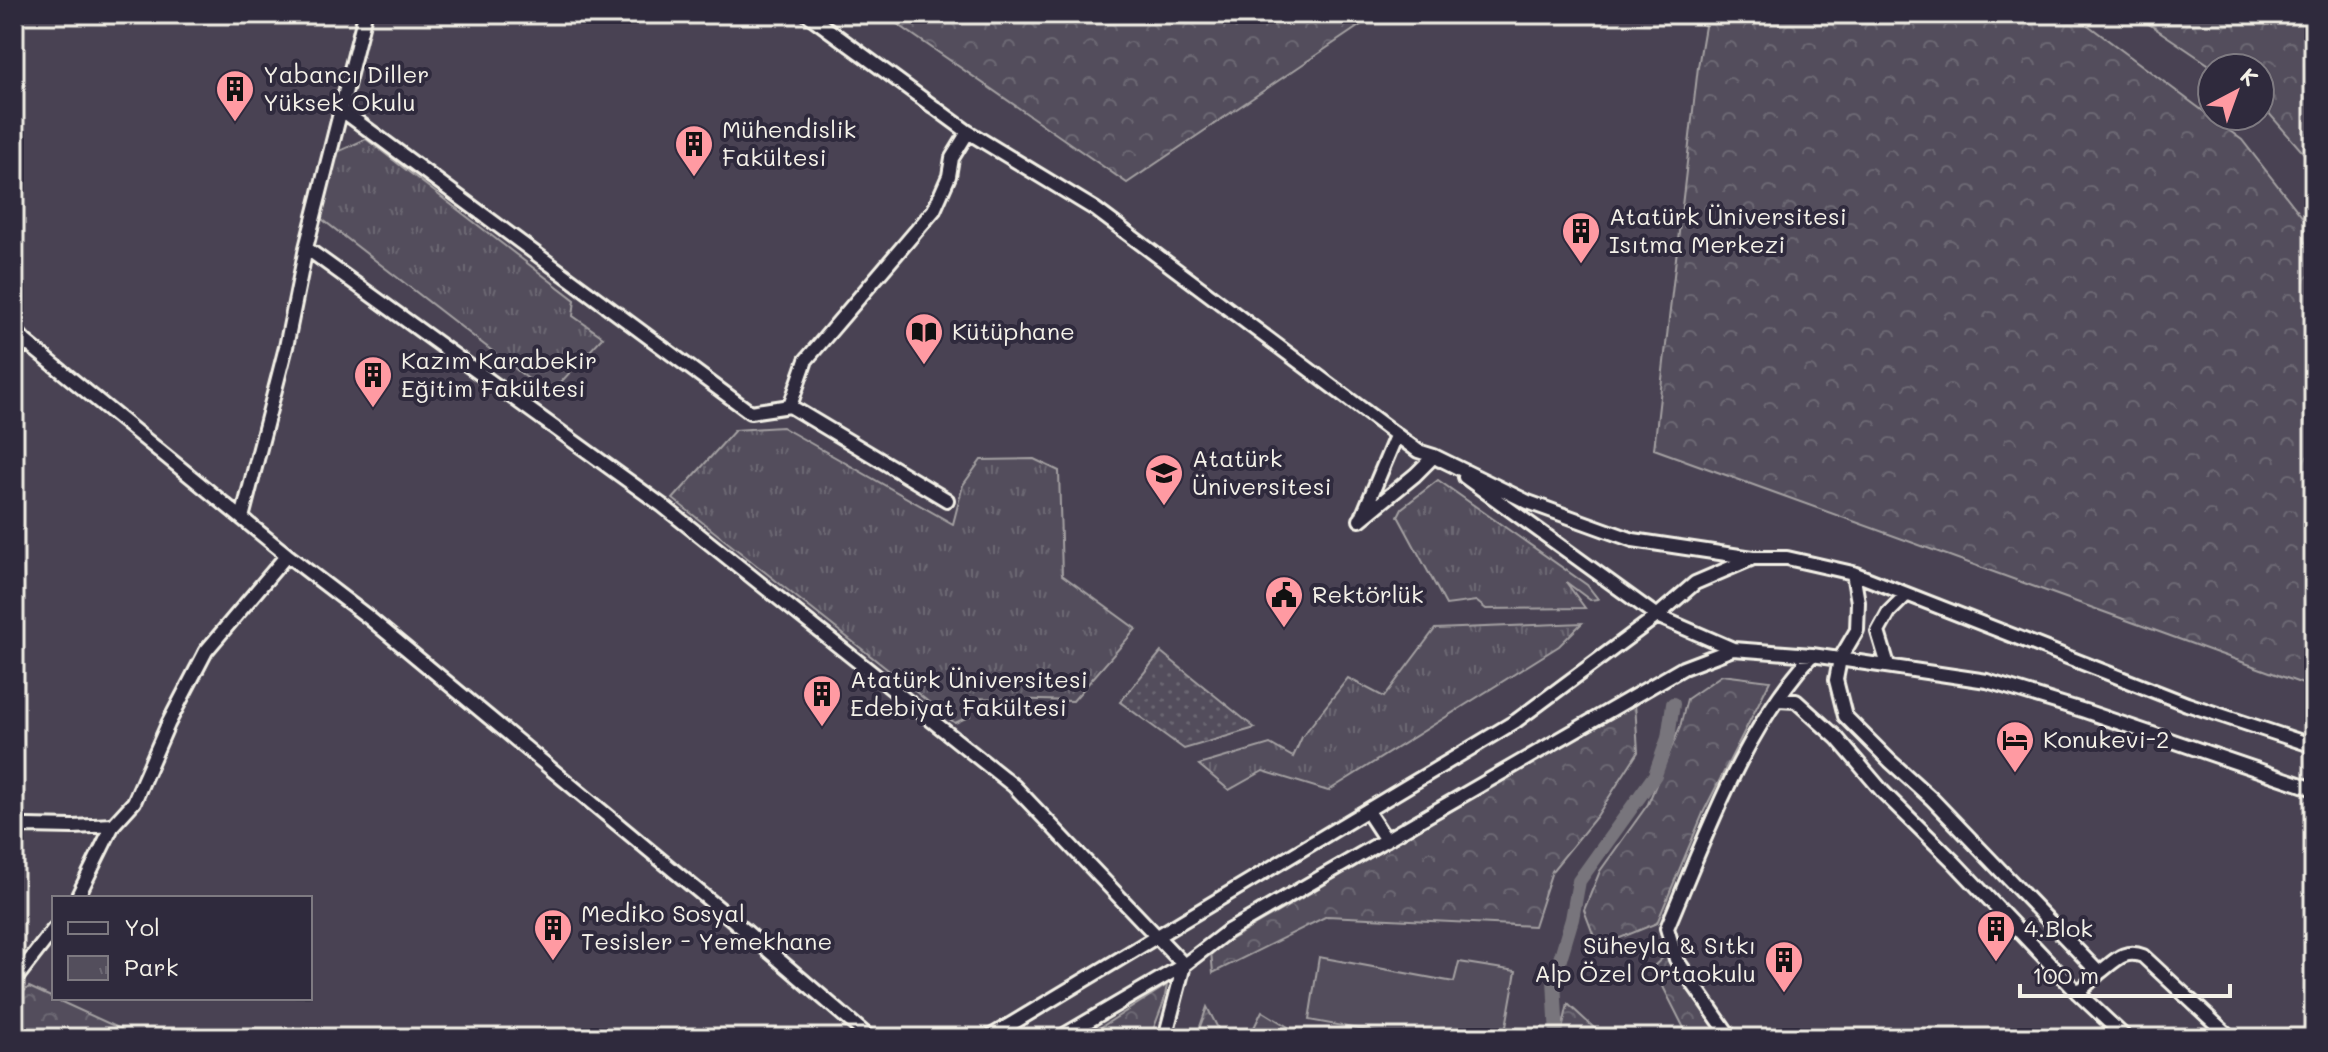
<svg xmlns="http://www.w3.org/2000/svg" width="2328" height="1052" font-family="Mali,sans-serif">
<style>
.built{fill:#484352;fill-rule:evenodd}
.grass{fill:url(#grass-dots);stroke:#a4a0a2;stroke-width:2}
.forest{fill:url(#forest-crowns);stroke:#a4a0a2;stroke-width:2}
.park{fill:url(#park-tufts);stroke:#a4a0a2;stroke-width:2}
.garden{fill:#534e5c;stroke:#a4a0a2;stroke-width:2}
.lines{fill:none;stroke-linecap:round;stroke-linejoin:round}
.canal{stroke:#78747b;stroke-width:14}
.street-casing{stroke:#f4f1e8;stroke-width:18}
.street{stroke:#2f2a3d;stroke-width:12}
.labels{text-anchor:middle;stroke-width:8;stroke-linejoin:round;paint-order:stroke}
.poi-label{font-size:24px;fill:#f4f1e8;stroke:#2f2a3d;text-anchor:start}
</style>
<defs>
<pattern id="grass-dots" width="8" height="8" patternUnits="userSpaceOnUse" patternTransform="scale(2)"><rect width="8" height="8" fill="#534e5c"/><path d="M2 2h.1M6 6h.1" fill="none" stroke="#6c6873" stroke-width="1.8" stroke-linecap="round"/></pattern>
<pattern id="forest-crowns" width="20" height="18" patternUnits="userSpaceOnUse" patternTransform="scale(2)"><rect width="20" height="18" fill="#534e5c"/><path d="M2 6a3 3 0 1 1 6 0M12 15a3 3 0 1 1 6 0" fill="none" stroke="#6c6873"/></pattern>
<pattern id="park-tufts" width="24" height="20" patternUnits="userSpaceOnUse" patternTransform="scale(2)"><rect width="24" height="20" fill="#534e5c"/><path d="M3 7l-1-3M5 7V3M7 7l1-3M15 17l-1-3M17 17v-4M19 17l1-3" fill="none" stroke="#6c6873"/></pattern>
</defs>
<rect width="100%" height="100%" fill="#3b3647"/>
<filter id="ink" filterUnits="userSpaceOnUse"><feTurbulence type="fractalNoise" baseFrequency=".0125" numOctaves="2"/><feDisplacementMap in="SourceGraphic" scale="16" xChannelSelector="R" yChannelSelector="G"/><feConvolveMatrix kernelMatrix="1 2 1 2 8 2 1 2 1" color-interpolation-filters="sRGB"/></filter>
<g filter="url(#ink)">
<path class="built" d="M14,14H2314V1038H14ZM2212,68H2260V116H2212ZM54,898H310V998H54Z"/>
<path class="grass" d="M1161,652L1255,728L1184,749L1120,702Z"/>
<path class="forest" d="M883,14H1377L1127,183Z
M1684,14H2073L2242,140L2314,232V688L1654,449L1698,67L1705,26Z
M2134,14H2314V165L2260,103V68H2214Z
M1722,675L1770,681L1704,811L1657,923L1598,947L1584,910L1600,871L1648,804L1680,727L1687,699Z
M1635,703L1638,752L1597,816L1552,871L1534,926L1327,916L1213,973L1211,951Z
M1668,953L1727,1038H1687L1688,1036L1653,967Z
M1167,985L1164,1001L1150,1038H1084Z
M29,987L123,1030L119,1038H14V1000Z
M1568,1004L1605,1038H1563L1562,1030Z
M1207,1007L1223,1038H1196Z
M1262,1011L1306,1038H1249Z"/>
<path class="park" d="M366,139L575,300L573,316L603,337L549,395L318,216L333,154Z
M782,427L953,524L963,485L981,460L1034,459L1059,471L1062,575L1136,629L1073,701L971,698L970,716L955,723L673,499L735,430Z
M1438,480L1587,585L1598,599L1590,600L1566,582L1585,608L1486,609L1476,601L1446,605L1398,516L1402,508Z
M1582,623L1559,646L1328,791L1263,771L1229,790L1199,765L1270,744L1293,757L1302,737L1348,678L1384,697L1435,629Z"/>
<path class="garden" d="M1319,957L1454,982L1459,962L1516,971L1504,1038H1407L1309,1020Z"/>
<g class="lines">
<path class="canal" d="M1557,1038L1554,979L1572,919L1579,881L1655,775L1668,738L1673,704"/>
<g class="street-casing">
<path id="street" d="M807,14L968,132L1095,209L1418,451L1434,456L1528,502L1633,540L1753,558H1787L1853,573L2187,704L2314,746
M339,108L750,412L790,406L947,500
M306,248L663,506L975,755L1014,786L1184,965L1165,1038
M14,329L26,342L287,555L368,617L720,909L870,1038
M14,354L26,342
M790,406L806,360L934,210L949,176L952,158L968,132
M1465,477L1657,616L1733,649
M1362,517L1396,436
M242,518L286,347L306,248L365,14
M1360,520L1415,475L1434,456L1440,460
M1853,573L1858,602L1857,630L1840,659L1836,680L1845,716L1890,761L1932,799L2099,973C2114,962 2124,948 2143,956L2231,1038
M1888,665L1878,632L1889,612L1906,595
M1779,700L1796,701L1837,738L1883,792L1953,861L2078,993L2126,1038
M1367,811L1386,840
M14,829L27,826L73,827L113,825L134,802L168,724L206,651L287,555
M77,898L113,825
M14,981L54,929
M2078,993L2099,973
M988,1038L1516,721L1657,616L1695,583L1751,559
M1059,1038L1184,965L1228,931L1683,668L1733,649L1812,655L1987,681L2085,711L2314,789
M1731,1038L1676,959L1667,928C1707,834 1742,732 1812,655"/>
</g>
<use href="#street" class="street"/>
</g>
</g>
<defs>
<g id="building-pin" transform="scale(2)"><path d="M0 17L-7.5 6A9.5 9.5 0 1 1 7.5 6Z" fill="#ff9aa2" stroke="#2f2a3d"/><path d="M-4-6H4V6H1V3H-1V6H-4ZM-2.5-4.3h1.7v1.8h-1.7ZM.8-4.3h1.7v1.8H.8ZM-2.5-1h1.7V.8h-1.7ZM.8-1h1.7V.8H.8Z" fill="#111"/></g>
<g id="library-pin" transform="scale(2)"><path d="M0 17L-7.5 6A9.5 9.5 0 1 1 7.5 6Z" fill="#ff9aa2" stroke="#2f2a3d"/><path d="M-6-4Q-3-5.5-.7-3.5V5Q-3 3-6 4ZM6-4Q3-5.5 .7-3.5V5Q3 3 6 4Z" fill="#111"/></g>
<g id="university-pin" transform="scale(2)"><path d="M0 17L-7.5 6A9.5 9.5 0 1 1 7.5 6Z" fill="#ff9aa2" stroke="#2f2a3d"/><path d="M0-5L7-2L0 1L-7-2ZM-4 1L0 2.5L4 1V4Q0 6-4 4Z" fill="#111"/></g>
<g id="civic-pin" transform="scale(2)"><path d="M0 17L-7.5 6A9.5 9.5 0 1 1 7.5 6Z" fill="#ff9aa2" stroke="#2f2a3d"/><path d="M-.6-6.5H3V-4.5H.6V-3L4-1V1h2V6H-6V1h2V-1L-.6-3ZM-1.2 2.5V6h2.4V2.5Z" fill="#111"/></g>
<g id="hotel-pin" transform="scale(2)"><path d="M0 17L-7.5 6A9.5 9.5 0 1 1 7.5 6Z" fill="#ff9aa2" stroke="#2f2a3d"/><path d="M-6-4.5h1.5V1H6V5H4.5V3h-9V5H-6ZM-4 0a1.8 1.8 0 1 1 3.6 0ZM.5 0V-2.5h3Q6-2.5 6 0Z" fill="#111"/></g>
</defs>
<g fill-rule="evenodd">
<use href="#building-pin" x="235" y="89"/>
<use href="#building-pin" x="694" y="144"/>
<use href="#building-pin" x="1581" y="231"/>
<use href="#library-pin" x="924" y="332"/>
<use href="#building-pin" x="373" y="375"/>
<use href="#university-pin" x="1164" y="473"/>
<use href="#civic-pin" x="1284" y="595"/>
<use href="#building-pin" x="822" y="694"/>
<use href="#hotel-pin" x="2015" y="740"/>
<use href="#building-pin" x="553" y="928"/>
<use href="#building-pin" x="1996" y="929"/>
<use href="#building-pin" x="1784" y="960"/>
</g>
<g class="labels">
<g class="poi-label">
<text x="263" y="83">Yabancı Diller<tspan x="263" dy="28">Yüksek Okulu</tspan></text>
<text x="722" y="138">Mühendislik<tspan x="722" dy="28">Fakültesi</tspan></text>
<text x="1609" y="225">Atatürk Üniversitesi<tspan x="1609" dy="28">Isıtma Merkezi</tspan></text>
<text x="952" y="340">Kütüphane</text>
<text x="401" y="369">Kazım Karabekir<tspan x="401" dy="28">Eğitim Fakültesi</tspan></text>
<text x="1192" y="467">Atatürk<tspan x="1192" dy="28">Üniversitesi</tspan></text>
<text x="1312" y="603">Rektörlük</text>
<text x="850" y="688">Atatürk Üniversitesi<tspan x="850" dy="28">Edebiyat Fakültesi</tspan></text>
<text x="2043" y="748">Konukevi-2</text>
<text x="581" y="922">Mediko Sosyal<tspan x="581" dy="28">Tesisler - Yemekhane</tspan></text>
<text x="2024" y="937">4.Blok</text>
<text x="1756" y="954" text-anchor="end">Süheyla &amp; Sıtkı<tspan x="1756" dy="28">Alp Özel Ortaokulu</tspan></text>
</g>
</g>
<rect width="2328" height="1052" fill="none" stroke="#2f2a3d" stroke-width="48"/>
<rect x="24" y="24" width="2280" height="1004" fill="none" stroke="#f4f1e8" stroke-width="3" filter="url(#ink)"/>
<rect x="52" y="896" width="260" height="104" fill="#2f2a3d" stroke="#7e7a81" stroke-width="2"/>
<rect x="68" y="922" width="40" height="12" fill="#2f2a3d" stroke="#7e7a81" stroke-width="2"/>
<text x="124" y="936" font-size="24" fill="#f4f1e8">Yol</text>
<rect x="68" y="956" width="40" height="24" fill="url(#park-tufts)" stroke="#7e7a81" stroke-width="2"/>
<text x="124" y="976" font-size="24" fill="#f4f1e8">Park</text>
<g transform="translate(2236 92) rotate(41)"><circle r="38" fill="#2f2a3d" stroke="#7e7a81" stroke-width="2"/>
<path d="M0-6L14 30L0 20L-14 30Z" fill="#ff9aa2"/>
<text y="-12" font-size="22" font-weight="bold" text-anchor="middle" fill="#f4f1e8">K</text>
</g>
<path d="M2020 984v12h210v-12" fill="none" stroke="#f4f1e8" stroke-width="4"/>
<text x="2032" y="984" font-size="24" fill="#f4f1e8" stroke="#2f2a3d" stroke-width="6" paint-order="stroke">100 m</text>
</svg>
